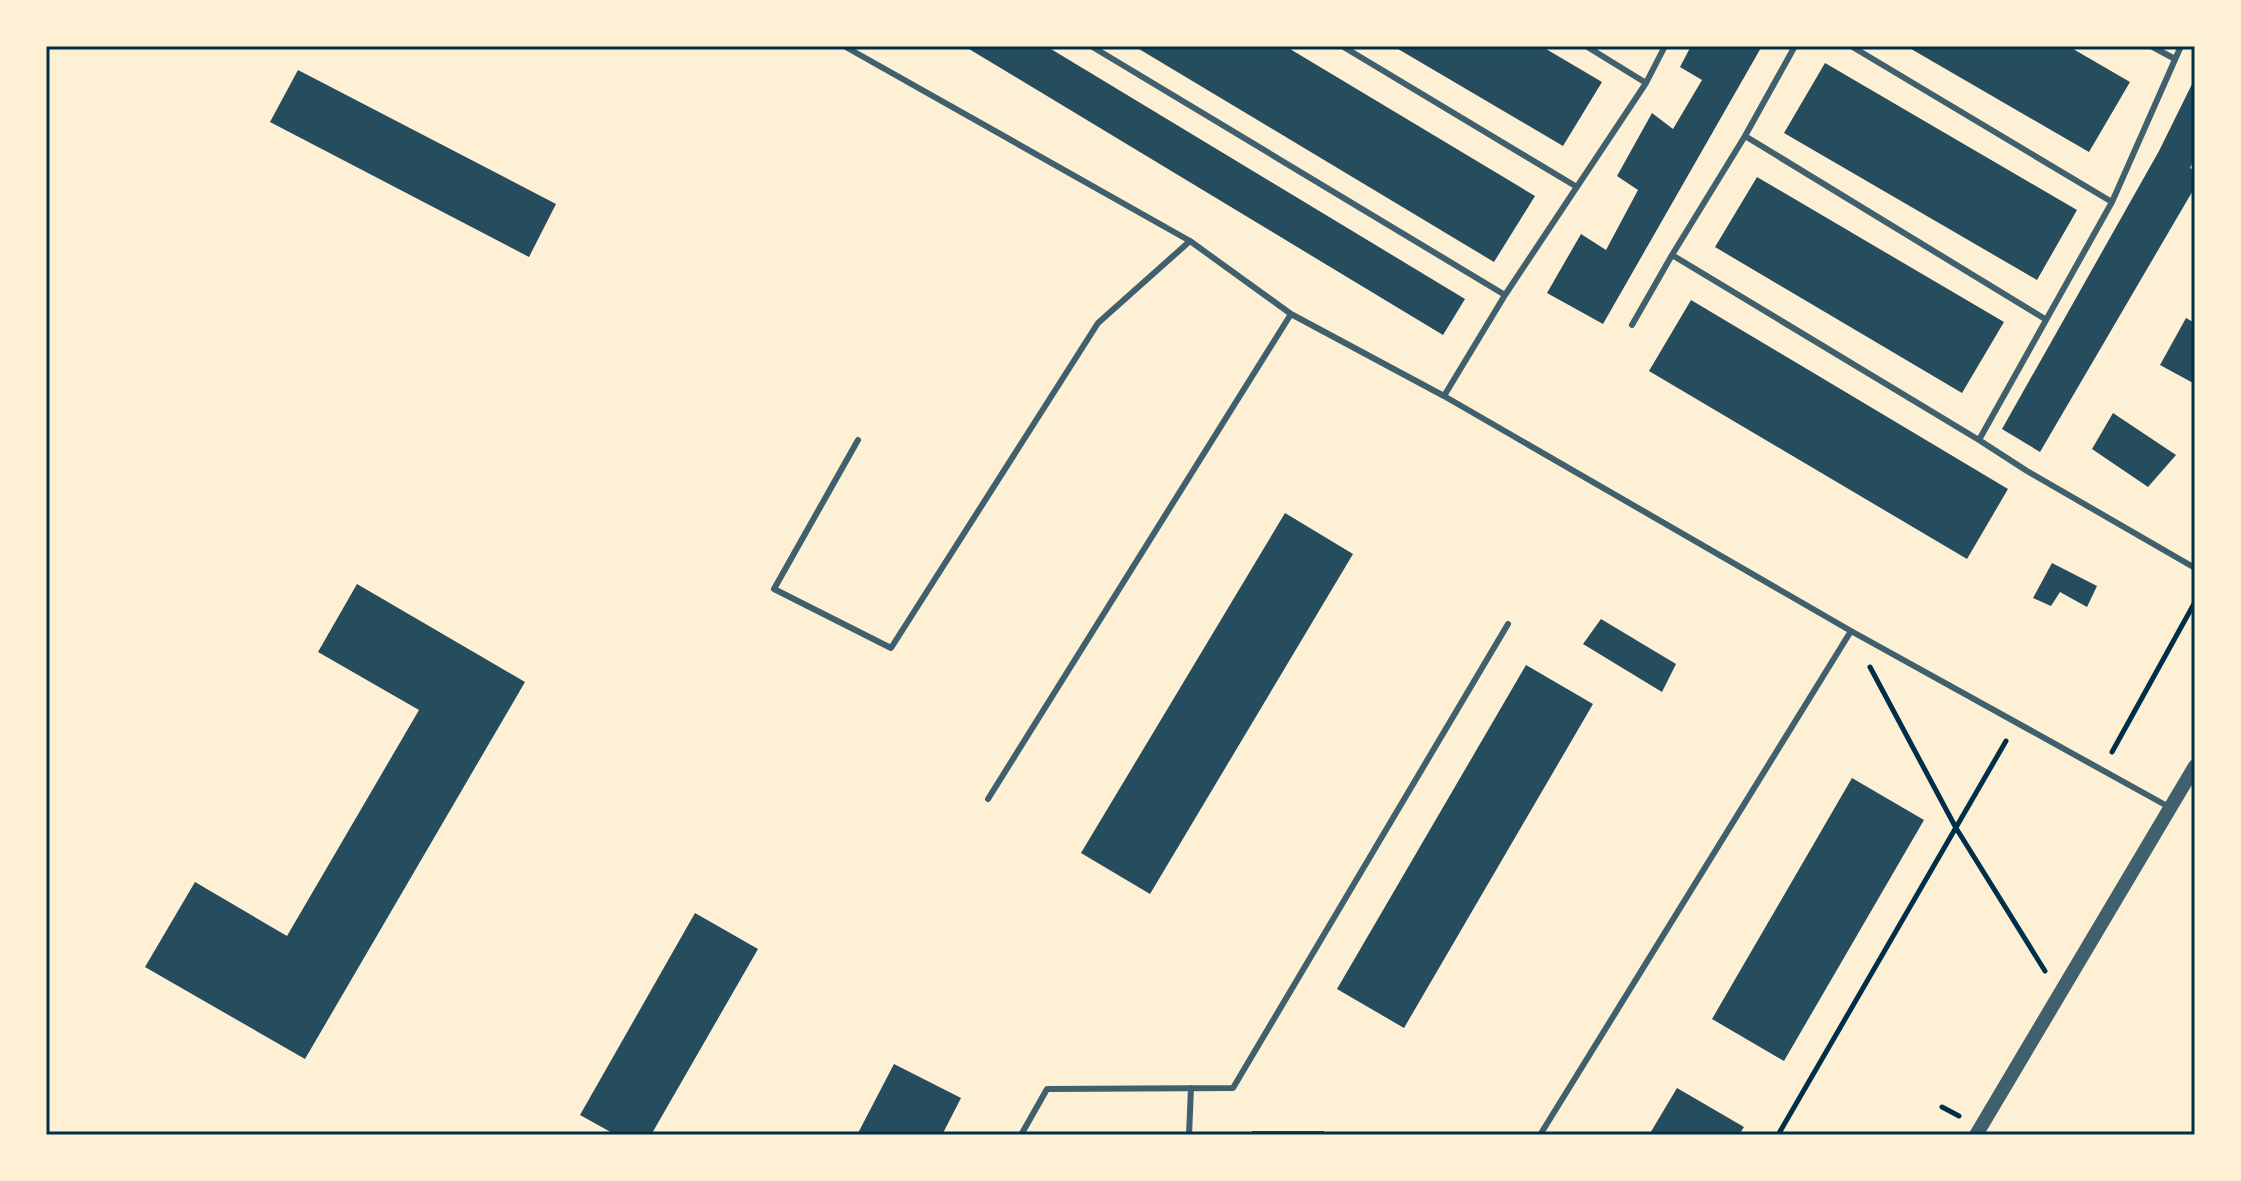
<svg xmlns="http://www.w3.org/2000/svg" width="2241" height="1181" font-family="'Noto Serif',serif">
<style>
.building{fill:#264d5e}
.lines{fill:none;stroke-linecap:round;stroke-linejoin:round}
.path{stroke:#003049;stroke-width:5}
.service{stroke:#3f606c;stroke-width:6}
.tertiary{stroke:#3f606c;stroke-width:14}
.neatline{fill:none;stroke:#003049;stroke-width:3}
</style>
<rect width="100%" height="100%" fill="#fdf0d5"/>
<path class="building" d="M964,46H1046L1465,299L1443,335Z
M1134,46H1285L1535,196L1494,262Z
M1393,46H1541L1602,82L1563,146Z
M1691,46H1762L1603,324L1547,293L1581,234L1606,250L1638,190L1617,176L1652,113L1673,129L1702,80L1680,67Z
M1906,46H2068L2130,82L2089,152Z
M1825,63L2077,210L2037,280L1784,133Z
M298,70L556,204L529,257L270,122Z
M2195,78V157L2190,168L2195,171V187L2040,452L2002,429L2159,151Z
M1757,177L2004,322L1962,393L1715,247Z
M1691,300L2008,489L1967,559L1649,371Z
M2186,318L2195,323V384L2160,365Z
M2113,413L2176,455L2148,487L2092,449Z
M1285,513L1353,554L1150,894L1081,853Z
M2052,563L2097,586L2087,607L2060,592L2051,606L2033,598Z
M357,584L525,682L305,1059L145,967L195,882L287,936L419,710L318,652Z
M1601,619L1676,664L1662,692L1583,644Z
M1526,665L1593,704L1404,1028L1337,989Z
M1852,778L1924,820L1784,1061L1712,1019Z
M695,913L758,949L651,1135H616L580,1115Z
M894,1064L961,1098L942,1135H857Z
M1677,1088L1744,1127L1739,1135H1649Z
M1252,1131H1324V1135H1252Z"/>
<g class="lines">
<path class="path" d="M1870,667L1956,828L2045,971
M2112,752L2195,602
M1942,1107L1959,1116
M1778,1135L2006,741"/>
<path class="service" d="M844,46L1190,241L1291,314
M1091,46L1505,295
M1342,46L1577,187
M1586,46L1646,83
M1795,46L1745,136L1672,255L1979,440L2027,471L2195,568
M1851,46L2112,202
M2151,46L2175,59
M1745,136L2045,319
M1632,325L1672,255
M1444,396L1505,295L1646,83L1665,46
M858,440L774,589L891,648L1098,323L1190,241
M1979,440L2112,202L2181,46
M988,799L1291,314L1444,396L1851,631L2169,807
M1021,1135L1047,1089L1233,1088L1508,624
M1189,1135L1191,1088
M1540,1135L1851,631"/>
<path class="tertiary" d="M1976,1135L2195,766"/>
</g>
<rect width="2241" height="1181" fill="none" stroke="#fdf0d5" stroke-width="96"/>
<rect x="48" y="48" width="2145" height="1085" class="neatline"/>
</svg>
